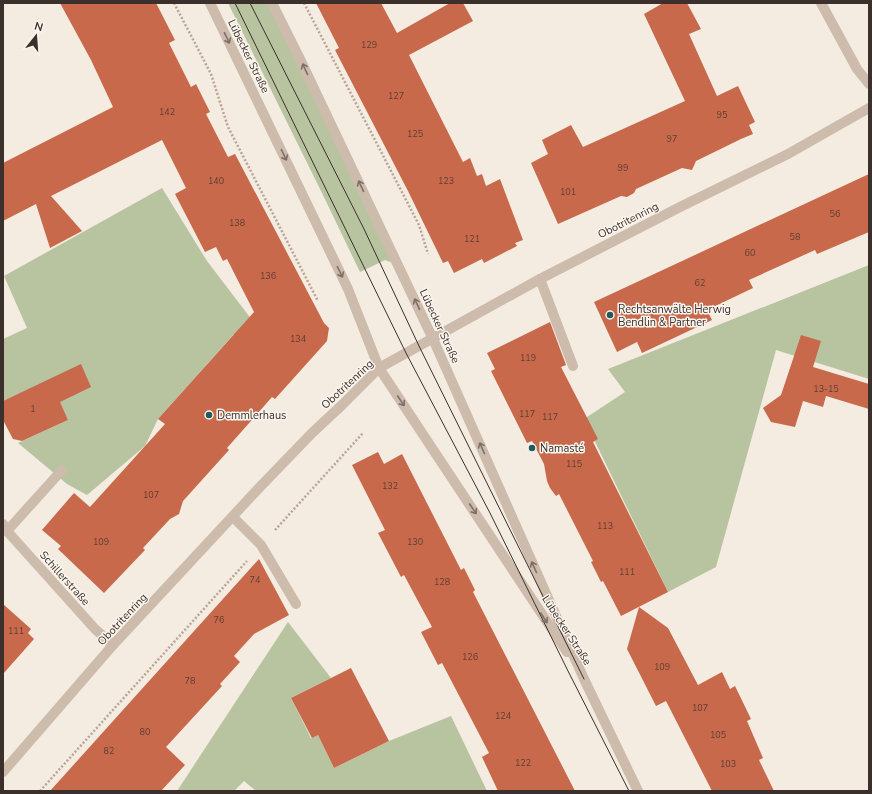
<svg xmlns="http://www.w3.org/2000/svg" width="872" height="794" font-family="'Nunito Sans',sans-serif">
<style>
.green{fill:#b8c4a0}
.building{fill:#c8694b}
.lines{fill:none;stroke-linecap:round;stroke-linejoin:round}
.path{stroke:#b9a596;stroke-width:2.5;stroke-dasharray:2 2;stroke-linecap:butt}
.service{stroke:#cdbbac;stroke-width:10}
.minor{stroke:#cdbbac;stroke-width:10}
.tertiary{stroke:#cdbbac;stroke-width:10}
.tram{stroke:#3b302b;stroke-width:1}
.oneway{stroke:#7d6f65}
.poi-dot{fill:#1f5a5e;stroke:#fbf5ee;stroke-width:1.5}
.labels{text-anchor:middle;stroke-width:3;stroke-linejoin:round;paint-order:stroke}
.number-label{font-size:9px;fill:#5e3e33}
.street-label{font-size:11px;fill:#3b302b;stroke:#fbf5ee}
.poi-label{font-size:11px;fill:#3b302b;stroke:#fbf5ee;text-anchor:start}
</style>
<rect width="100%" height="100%" fill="#f4ebe1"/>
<path class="green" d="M228,3H272L398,265L385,260L360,272L322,193Z
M162,188L207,261L275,350L233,335L158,419L145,446L87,495L67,484L18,443L68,420L49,380L3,401V339L27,328L4,276Z
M869,265V379L776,350L716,567L668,592L584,419L625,392L608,369Z
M288,622L331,678L291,698L311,738L318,735L334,768L389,741L451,716L487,791H256L244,781L234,791H177Z"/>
<path class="building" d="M60,3H156L175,40L169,43L191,87L196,84L210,112L206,114L228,157L235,154L324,323L329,328L327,341L275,399L272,397L227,448L229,450L183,501L179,514L170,519L143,548L145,550L104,593L58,549L61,546L42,530L74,493L90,507L165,424L158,419L254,312L227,259L223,261L216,247L205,252L175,194L186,188L162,140L51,196L82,231L50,248L36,204L3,221V163L113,107L91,60Z
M316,3H381L397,33L450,3H463L473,21L409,55L463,162L470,158L477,176L482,174L486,186L500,179L523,240L515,243L517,246L484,263L482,259L454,273L448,261L443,263L408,191L335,50L339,48Z
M663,3H687L701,29L689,34L717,96L738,86L755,122L749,125L753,134L741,139L696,161L692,170L682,168L636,189L634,193L627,197L621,196L558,224L531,163L548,154L542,140L571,125L583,147L685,101L644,14Z
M869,174V232L817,254L815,250L749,280L753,288L707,310L712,320L642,353L637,342L617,352L594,302Z
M550,322L566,365L561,367L598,439L593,442L668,592L621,616L603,581L601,582L591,562L593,561L559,494L556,496L550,488L547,481L544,464L532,441L527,443L491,371L495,369L487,353Z
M801,335L821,341L813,367L869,384V409L826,396L823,407L803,401L795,427L771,422L763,408L781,395Z
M81,364L91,387L60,402L68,420L22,441L13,439L3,420V401Z
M378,452L384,464L402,454L461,570L464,568L475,590L473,592L575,791H498L482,757L489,753L442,663L438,665L421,632L432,627L404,575L401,577L378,533L385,530L352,465Z
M259,559L289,615L254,634L234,656L240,662L220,684L222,686L166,747L185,765L161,791H50Z
M3,604L31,629L28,633L34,639L3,674Z
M639,607L668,628L698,685L722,672L730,689L735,686L751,719L747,721L763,758L759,760L774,791H712L666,701L656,706L627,649Z
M351,668L389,741L334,768L318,735L312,738L291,698Z"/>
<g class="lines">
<path class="path" d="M174,3L211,74L228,127L318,301
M304,3L419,225L428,254
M275,530L363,433
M40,791L247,561"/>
<path class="service" d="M540,279L573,366
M233,517L261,545L296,604
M7,531L62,470"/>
<path class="minor" d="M821,3L857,69L869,84
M433,339L584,679L638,791
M379,368L567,652
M3,524L7,531L95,629L113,645"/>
<path class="tertiary" d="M210,3L348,289L379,368
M272,3L300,59L433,339
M3,772L113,645L258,489L312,433L342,405L379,368L540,279L680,207L788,154L869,108"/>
<path class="tram" d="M235,3L406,353L490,513L568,671L629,791
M250,3L364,229L419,346L584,679"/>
</g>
<defs><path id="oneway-shaft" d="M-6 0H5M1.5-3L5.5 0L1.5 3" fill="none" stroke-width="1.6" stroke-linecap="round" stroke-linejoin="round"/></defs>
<g class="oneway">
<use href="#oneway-shaft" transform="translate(227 38) rotate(64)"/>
<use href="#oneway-shaft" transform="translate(305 69) rotate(-115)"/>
<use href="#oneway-shaft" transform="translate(284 155) rotate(64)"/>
<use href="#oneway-shaft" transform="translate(361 186) rotate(-115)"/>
<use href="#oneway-shaft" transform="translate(340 272) rotate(64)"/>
<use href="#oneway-shaft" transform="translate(417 304) rotate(-115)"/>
<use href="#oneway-shaft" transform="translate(401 401) rotate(56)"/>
<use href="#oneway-shaft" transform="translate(482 448) rotate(-114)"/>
<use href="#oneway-shaft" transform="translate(473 509) rotate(56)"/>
<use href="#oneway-shaft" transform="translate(534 567) rotate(-114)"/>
<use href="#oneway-shaft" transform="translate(544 618) rotate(57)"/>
</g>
<g class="poi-dot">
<circle cx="610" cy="315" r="4"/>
<circle cx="209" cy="415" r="4"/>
<circle cx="532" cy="448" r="4"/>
</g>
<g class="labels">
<g class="number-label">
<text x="369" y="48">129</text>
<text x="396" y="99">127</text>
<text x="167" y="115">142</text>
<text x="722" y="118">95</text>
<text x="415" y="137">125</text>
<text x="672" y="142">97</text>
<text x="623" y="171">99</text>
<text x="216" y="184">140</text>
<text x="446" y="184">123</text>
<text x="568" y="195">101</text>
<text x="835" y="217">56</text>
<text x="237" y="226">138</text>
<text x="795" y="240">58</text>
<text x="472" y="242">121</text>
<text x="750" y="256">60</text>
<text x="268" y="279">136</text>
<text x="700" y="286">62</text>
<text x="298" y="342">134</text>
<text x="528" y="361">119</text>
<text x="826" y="392">13-15</text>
<text x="33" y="412">1</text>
<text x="527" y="417">117</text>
<text x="550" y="420">117</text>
<text x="574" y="467">115</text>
<text x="390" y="489">132</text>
<text x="151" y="498">107</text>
<text x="605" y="529">113</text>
<text x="101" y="545">109</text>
<text x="415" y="545">130</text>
<text x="627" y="575">111</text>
<text x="255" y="583">74</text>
<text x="442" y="585">128</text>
<text x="219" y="623">76</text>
<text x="16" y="634">111</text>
<text x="470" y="660">126</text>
<text x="662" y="670">109</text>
<text x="190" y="684">78</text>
<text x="700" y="711">107</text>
<text x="503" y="719">124</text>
<text x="145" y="735">80</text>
<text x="718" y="738">105</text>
<text x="109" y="754">82</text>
<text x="523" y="766">122</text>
<text x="728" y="767">103</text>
</g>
<g class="street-label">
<text transform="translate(249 56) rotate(64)" y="4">Lübecker Straße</text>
<text transform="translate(628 220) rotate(-27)" y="4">Obotritenring</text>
<text transform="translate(440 326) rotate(65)" y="4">Lübecker Straße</text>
<text transform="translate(347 384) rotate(-43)" y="4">Obotritenring</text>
<text transform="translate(65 578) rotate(48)" y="4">Schillerstraße</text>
<text transform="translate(122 619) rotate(-47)" y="4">Obotritenring</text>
<text transform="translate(567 630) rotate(57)" y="4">Lübecker Straße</text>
</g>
<g class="poi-label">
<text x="618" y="313">Rechtsanwälte Herwig<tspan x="618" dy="13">Bendlin &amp; Partner</tspan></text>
<text x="217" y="419">Demmlerhaus</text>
<text x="540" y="452">Namasté</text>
</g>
</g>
<rect width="872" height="794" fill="none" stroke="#3b302b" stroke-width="8"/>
<g transform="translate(36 36) rotate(17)" stroke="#fbf5ee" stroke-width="3" paint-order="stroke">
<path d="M0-3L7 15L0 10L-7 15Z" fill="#3b302b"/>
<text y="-6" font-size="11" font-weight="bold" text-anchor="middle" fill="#3b302b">N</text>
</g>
</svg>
